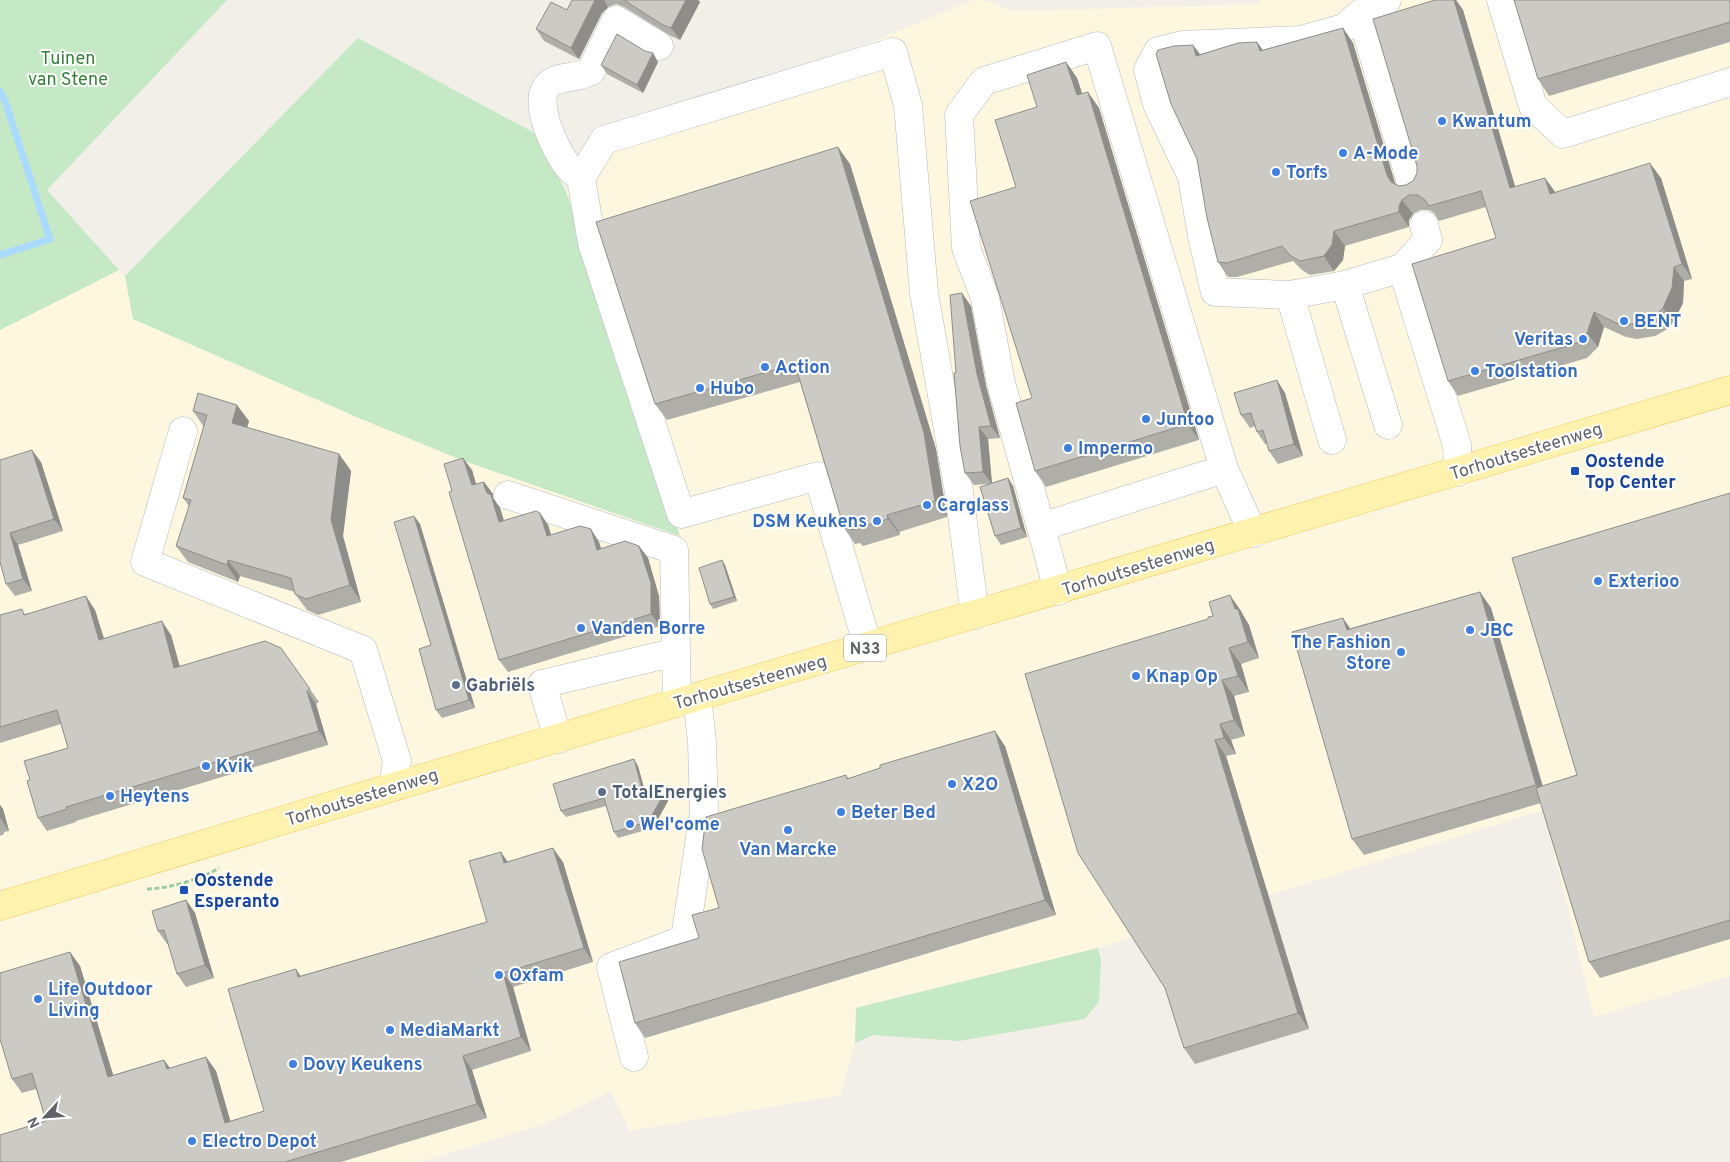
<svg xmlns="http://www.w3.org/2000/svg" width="1730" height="1162" font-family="Overpass,sans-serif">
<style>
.commercial{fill:#fef7e0}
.green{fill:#c5e8c5}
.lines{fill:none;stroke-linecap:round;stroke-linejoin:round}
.stream{stroke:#aadaff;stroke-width:7}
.minor-casing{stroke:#b5b8bc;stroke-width:29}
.major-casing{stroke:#f2c960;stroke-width:29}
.path{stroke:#9cc7a9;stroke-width:3;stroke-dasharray:5 2.5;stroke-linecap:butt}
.minor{stroke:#fff;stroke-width:28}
.major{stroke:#fff2af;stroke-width:28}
.wall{fill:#afaea9}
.shaded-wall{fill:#8f8d8a}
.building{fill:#cccac5;stroke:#8f8d8a}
.shop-dot{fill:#3f7fe0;stroke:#fff;stroke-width:2}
.transit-dot{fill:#1a4fb4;stroke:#fff;stroke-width:2}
.service-dot{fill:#5c6f8a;stroke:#fff;stroke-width:2}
.labels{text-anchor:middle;stroke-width:4;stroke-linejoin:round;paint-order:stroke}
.shield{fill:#fff;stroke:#8f9295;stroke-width:1}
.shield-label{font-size:16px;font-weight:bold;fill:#5f6368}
.park-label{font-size:18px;fill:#348238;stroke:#fff}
.shop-label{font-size:18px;font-weight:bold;fill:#366cbe;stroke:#fff;text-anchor:start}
.street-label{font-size:18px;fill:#5f6368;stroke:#fff}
.transit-label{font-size:18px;font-weight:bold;fill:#164399;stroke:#fff;text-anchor:start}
.service-label{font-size:18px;font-weight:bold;fill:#4e5e75;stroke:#fff;text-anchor:start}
</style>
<rect width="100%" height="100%" fill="#f1efe8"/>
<path class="commercial" d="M973,0H983L1012,11L1258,4L1261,0H1730V976L1594,1017L1544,810L1098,948L857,1007L855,1043L841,1095L630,1131L611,1091L544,1124L420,1162H0V330L119,270L125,276L133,319L680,536L567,194L575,161L795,74Z"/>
<path class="green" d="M0,0H227L47,190L119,270L0,330Z
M358,38L538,135L567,194L680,536L464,461L361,419L133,319L125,276Z
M1098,948L1101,960L1099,1001L1085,1019L959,1041L873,1035L855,1043L856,1008Z"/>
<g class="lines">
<path class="stream" d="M0,92L5,101L50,239L0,255"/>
<g class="minor-casing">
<path id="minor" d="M1387,0L1380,2L1361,13L1344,28L1301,40L1182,45L1158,51L1148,70L1157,104L1192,177L1202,236L1215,292L1290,295L1345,285L1402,268L1457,445L1458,472
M1501,0L1533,106L1563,134L1730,82
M1361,13L1412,185
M581,178C576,174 570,169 567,165C555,150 532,101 548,85C559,75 578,79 591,71L616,20L659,46
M1402,268L1428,240L1424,225
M1345,285L1388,425
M1290,295L1332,440
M183,431L145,562L363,650L397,761L393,787
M508,495L674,550L677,703
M1041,527L1001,383L985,298L966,248L959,115L984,81L1097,46L1224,469
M1058,591L1041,527L1224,469L1253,533
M868,647L818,476L681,514L592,243L581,178L604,140L893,52L908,105L924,293L959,492L975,615
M558,739L542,684L676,652
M634,1057L611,967L685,939L704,811L702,742L697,697"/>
</g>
<g class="major-casing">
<path id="major" d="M0,906L393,787L1730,390"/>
</g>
<path class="path" d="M147,889C168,889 201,879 219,868"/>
<use href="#minor" class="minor"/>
<use href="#major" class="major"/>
</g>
<path class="wall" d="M572,0H698L700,2L680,40L671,36L624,7L616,4L608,7L602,13L579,59L544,41L536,29L567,10Z
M1435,0H1456L1463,10L1515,187L1545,178L1555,192L1661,178L1692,279L1684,281L1683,303L1673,323L1666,330L1655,336L1637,339L1626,337L1604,327L1598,347L1587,358L1458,396L1448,381L1496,238L1486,207L1439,221L1434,213L1429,210H1420L1413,214L1409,220V227L1345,246L1343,260L1334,271L1310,275L1302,270L1293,261L1237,277H1228L1218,262L1193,45L1200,54L1257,42L1263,50L1343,28L1353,43L1395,184L1399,186L1406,185L1413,181L1417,173Z
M1730,0V42L1549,96L1538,79Z
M645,51L658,62L643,93L607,74L601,65Z
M1066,62L1077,78L1082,94L1099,108L1199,440L1046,487L1035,471L1032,398L1016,187L1037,107Z
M850,164L936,449L947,517L899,532L900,535L863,546L860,543L855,544L844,528L800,382L667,420L655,404Z
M971,306L986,386L1000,438L988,439L992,483L1008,478L1013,486L1027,537L1001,545L995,536L986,484L974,485L965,473L956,373Z
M1285,393L1303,456L1278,464L1269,451L1267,444H1265L1257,432L1255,426L1250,428L1241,415Z
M193,411L249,421L247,428L339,454L351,471L343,536L361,602L318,615L307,610L295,594V592L240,576L238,582L188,562L176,546L189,506L183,498L204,427Z
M0,460L41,462L63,531L18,545L32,591L15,596L6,584Z
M472,470L476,484L484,482L493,494V498L500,508L504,521L540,513L548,525L551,535L599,542L601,548L639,546L648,558L659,596L660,626L508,672L499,660L452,491Z
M1730,493V939L1600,978L1589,962L1541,803L1364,855L1352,839L1351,628L1480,592L1491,608L1543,786L1577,775Z
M414,516L420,524L475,708L442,718L436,710L431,645Z
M725,565L737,601L713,609L710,604Z
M95,610L104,638L171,635L180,667L281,648L319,702L316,704L328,745L76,821V822L47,831L38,818L30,780L68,748L61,724L0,743V615Z
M1241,611L1243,615L1249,625L1259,658L1241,664L1249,692L1234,696L1245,736L1231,740L1236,754L1226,756L1309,1029L1195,1064L1184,1048L1208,619L1213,616Z
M1005,746L1056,915L645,1038L635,1023L699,938L719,908L846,775L848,778Z
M638,766L647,799L664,794L668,801L653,828L618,838L614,832L606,806L566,817L561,811Z
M0,805L3,809L9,831L4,832V834L0,836Z
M501,852L507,861L563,862L593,962L513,987L531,1051L472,1070L487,1118L341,1162H0L46,1121L36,1089L22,1093L12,1079L70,952L80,966L113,1075L164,1060L170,1068L206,1057L216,1071L230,1121L264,1111L301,976L487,922Z
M186,900L195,913L214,978L186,987L177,974L168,944H167L158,931Z"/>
<path class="shaded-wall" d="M595,0H604L608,7L602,13L579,59L571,48Z
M686,0H698L700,2L680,40L671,28Z
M1454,0H1456L1463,10L1520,203L1510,188Z
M1343,28L1353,43L1397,189L1387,175Z
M1257,42L1267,57L1260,51Z
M1193,45L1204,60L1196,56Z
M653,53L658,62L643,93L637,85Z
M1066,62L1077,78L1088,111L1077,95Z
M1088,92L1099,108L1199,440L1188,424Z
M838,147L850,164L936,449L947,517L935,501Z
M1650,163L1661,178L1692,279L1682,264Z
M1545,178L1555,192L1550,194Z
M1402,200L1413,214L1409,220V227L1399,212V206Z
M1334,231L1345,246L1343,260L1334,271L1324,256Z
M1674,267L1684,281L1683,303L1673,323L1663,308Z
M962,293L971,306L986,386L1000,438L991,426L977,374Z
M1594,312L1604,327L1598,347L1587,333Z
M1277,380L1285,393L1303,456L1294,444Z
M237,405L249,421L243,440L232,423Z
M979,427L988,439L992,484L983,472Z
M32,450L41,462L63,531L54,519Z
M339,454L351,471L343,536L361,602L350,585L331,520Z
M463,458L472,470L480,498L472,485Z
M1008,478L1013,486L1027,537L1021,528Z
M484,482L493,494V498L500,508L508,534L499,522L484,486Z
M540,513L548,525L555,548L547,536Z
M887,515L899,532L900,535L888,519Z
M414,516L420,524L475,708L469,700Z
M591,529L599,542L605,562L597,550Z
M10,533L18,545L32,591L23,579Z
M639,546L648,558L659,596L660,626L651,614Z
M228,560L240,576L238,582L227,565Z
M722,560L725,565L737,601L734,597Z
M1480,592L1491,608L1547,802L1536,785Z
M1230,595L1241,611L1243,615L1249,625L1259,658L1248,642Z
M86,596L95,610L108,653L99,640Z
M1343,618L1354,634L1347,630Z
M162,621L171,635L184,682L174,668Z
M1229,648L1241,664L1249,692L1238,676Z
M1222,680L1234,696L1245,736L1234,720Z
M307,691L316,704L328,745L319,731Z
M1220,724L1231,740L1236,754L1224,738Z
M995,731L1005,746L1056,915L1045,900Z
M1215,740L1226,756L1309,1029L1298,1013Z
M634,759L638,766L649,806L645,800Z
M664,794L668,801L653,828L648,822Z
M0,805L3,809L9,831L0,818Z
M553,848L563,862L593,962L584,948Z
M501,852L510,866L504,863Z
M186,900L195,913L214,978L205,965Z
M70,952L80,966L118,1091L108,1077Z
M296,969L305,983L298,977Z
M503,973L513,987L531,1051L521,1037Z
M463,1056L472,1070L487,1118L477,1104Z
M206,1057L216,1071L235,1137L225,1123Z
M164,1060L174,1074L167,1069Z"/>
<path class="building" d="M572,0H595L571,48L536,29L551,2L567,10Z
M624,0H686L671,28L663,25Z
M1435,0H1454L1510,188L1545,178L1550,194L1650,163L1682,264L1674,267L1672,288L1663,308L1655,316L1645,321L1627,325L1616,323L1594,312L1587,333L1577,343L1448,381L1412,264L1496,238L1481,191L1429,206L1425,200L1418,195H1409L1402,200L1399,206V212L1334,231L1332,245L1324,256L1300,261L1291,256L1282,246L1227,263L1218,262L1207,218L1197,159L1171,104L1156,54L1158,50L1174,46L1193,45L1196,56L1238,43L1257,42L1260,51L1343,28L1387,175L1391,182L1399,186L1406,185L1413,181L1417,173V166L1373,19Z
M1514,0H1730V22L1538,79Z
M617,34L645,51L653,53L637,85L601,65Z
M1066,62L1077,95L1088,92L1188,424L1035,471L1016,403L1032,398L970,201L1016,187L995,120L1037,107L1027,75Z
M838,147L924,433L935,501L887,515L888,519L851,530L850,526L844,528L795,364L655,404L596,222Z
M962,293L977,374L991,426L979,427L983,472L965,473L960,446L954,373H956L950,295Z
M1277,380L1294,444L1269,451L1263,430L1257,432L1251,413L1241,415L1234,393Z
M198,393L237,405L232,423L339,454L331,520L350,585L306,599L295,594L291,578L228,560L227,565L176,546L191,500L183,498L207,415L193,411Z
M32,450L54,519L10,533L23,579L6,584L0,562V460Z
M463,458L472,485L484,482V486L487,493L491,495L499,522L536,511L540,513L547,536L580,526L591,529L597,550L625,541L639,546L651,583V614L499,660L449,492L452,491L444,464Z
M1008,478L1021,528L995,536L980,487Z
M1730,493V920L1589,962L1536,788L1577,775L1512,558Z
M414,516L469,700L436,710L419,649L431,645L394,522Z
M722,560L734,597L710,604L699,568Z
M1480,592L1536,785L1352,839L1292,632L1343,618L1347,630Z
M1230,595L1235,609H1238L1248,642L1229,648L1238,676L1222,680L1234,720L1220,724L1224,738L1215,740L1298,1013L1184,1048L1165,988L1078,853L1025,674L1208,619V617L1213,616L1209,602Z
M86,596L99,640L162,621L174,668L265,641L281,648L310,689L307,691L319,731L66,807L67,809L38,818L27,781L30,780L24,761L68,748L57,710L0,727V615L22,609L24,615Z
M995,731L1045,900L635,1023L619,962L699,938L692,915L719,908L702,849L706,817L846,775L847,779L880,768V765Z
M634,759L645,800L664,794L648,822L614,832L604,798L561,811L553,784Z
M553,848L584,948L503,973L521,1037L463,1056L477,1104L285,1162H0V1135L46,1121L32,1073L12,1079L0,1039V973L70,952L108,1077L164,1060L167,1069L206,1057L225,1123L264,1111L228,989L296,969L298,977L487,922L469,861L501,852L504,863Z
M186,900L205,965L177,974L164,930L158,931L152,911Z"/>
<g class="shop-dot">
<circle cx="1442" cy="121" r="5"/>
<circle cx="1343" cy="153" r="5"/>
<circle cx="1276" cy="172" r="5"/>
<circle cx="1624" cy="321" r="5"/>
<circle cx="1583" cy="339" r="5"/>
<circle cx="765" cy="367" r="5"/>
<circle cx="1475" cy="371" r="5"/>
<circle cx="700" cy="388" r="5"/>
<circle cx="1146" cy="419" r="5"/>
<circle cx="1068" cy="448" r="5"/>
<circle cx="927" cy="505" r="5"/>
<circle cx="877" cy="521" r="5"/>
<circle cx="1598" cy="581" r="5"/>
<circle cx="581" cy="628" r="5"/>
<circle cx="1470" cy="630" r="5"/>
<circle cx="1401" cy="652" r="5"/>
<circle cx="1136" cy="676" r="5"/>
<circle cx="206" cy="766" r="5"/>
<circle cx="952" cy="784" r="5"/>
<circle cx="110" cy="796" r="5"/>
<circle cx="841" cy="812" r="5"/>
<circle cx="630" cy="824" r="5"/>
<circle cx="788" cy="830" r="5"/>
<circle cx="499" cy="975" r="5"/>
<circle cx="38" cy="999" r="5"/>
<circle cx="390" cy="1030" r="5"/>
<circle cx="293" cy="1064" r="5"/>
<circle cx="192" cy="1141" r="5"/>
</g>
<g class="transit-dot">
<rect x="1570" y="466" width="10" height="10" rx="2.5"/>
<rect x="179" y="885" width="10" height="10" rx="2.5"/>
</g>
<g class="service-dot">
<circle cx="456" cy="685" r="5"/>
<circle cx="602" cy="792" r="5"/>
</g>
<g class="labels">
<rect class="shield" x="844" y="634.5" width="42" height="27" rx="4"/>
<g class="shield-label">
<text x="865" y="654">N33</text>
</g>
<g class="park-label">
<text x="68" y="64">Tuinen<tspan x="68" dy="21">van Stene</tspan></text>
</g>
<g class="shop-label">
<text x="1452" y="127">Kwantum</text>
<text x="1353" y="159">A-Mode</text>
<text x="1286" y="178">Torfs</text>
<text x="1634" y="327">BENT</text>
<text x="1573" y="345" text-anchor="end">Veritas</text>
<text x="775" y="373">Action</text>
<text x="1485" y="377">Toolstation</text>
<text x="710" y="394">Hubo</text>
<text x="1156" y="425">Juntoo</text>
<text x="1078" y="454">Impermo</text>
<text x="937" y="511">Carglass</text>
<text x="867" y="527" text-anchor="end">DSM Keukens</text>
<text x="1608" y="587">Exterioo</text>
<text x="591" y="634">Vanden Borre</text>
<text x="1480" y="636">JBC</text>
<text x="1391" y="648" text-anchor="end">The Fashion<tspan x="1391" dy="21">Store</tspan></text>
<text x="1146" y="682">Knap Op</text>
<text x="216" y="772">Kvik</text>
<text x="962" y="790">X2O</text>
<text x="120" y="802">Heytens</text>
<text x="851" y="818">Beter Bed</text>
<text x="640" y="830">Wel'come</text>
<text x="788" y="855" text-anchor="middle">Van Marcke</text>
<text x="509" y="981">Oxfam</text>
<text x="48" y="995">Life Outdoor<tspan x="48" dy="21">Living</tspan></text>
<text x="400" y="1036">MediaMarkt</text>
<text x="303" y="1070">Dovy Keukens</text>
<text x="202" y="1147">Electro Depot</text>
</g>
<g class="street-label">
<text transform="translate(1526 451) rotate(-17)" y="6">Torhoutsesteenweg</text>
<text transform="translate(1138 567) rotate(-17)" y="6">Torhoutsesteenweg</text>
<text transform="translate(750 682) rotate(-16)" y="6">Torhoutsesteenweg</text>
<text transform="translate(362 797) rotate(-17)" y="6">Torhoutsesteenweg</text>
</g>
<g class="transit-label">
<text x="1585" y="467">Oostende<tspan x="1585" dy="21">Top Center</tspan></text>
<text x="194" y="886">Oostende<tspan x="194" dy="21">Esperanto</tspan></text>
</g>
<g class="service-label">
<text x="466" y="691">Gabriëls</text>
<text x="612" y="798">TotalEnergies</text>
</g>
</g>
<g transform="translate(45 1117) rotate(244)" stroke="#ffffff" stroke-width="4" paint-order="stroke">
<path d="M0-4L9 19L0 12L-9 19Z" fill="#5f6368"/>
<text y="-8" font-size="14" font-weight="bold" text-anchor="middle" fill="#5f6368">N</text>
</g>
</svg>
